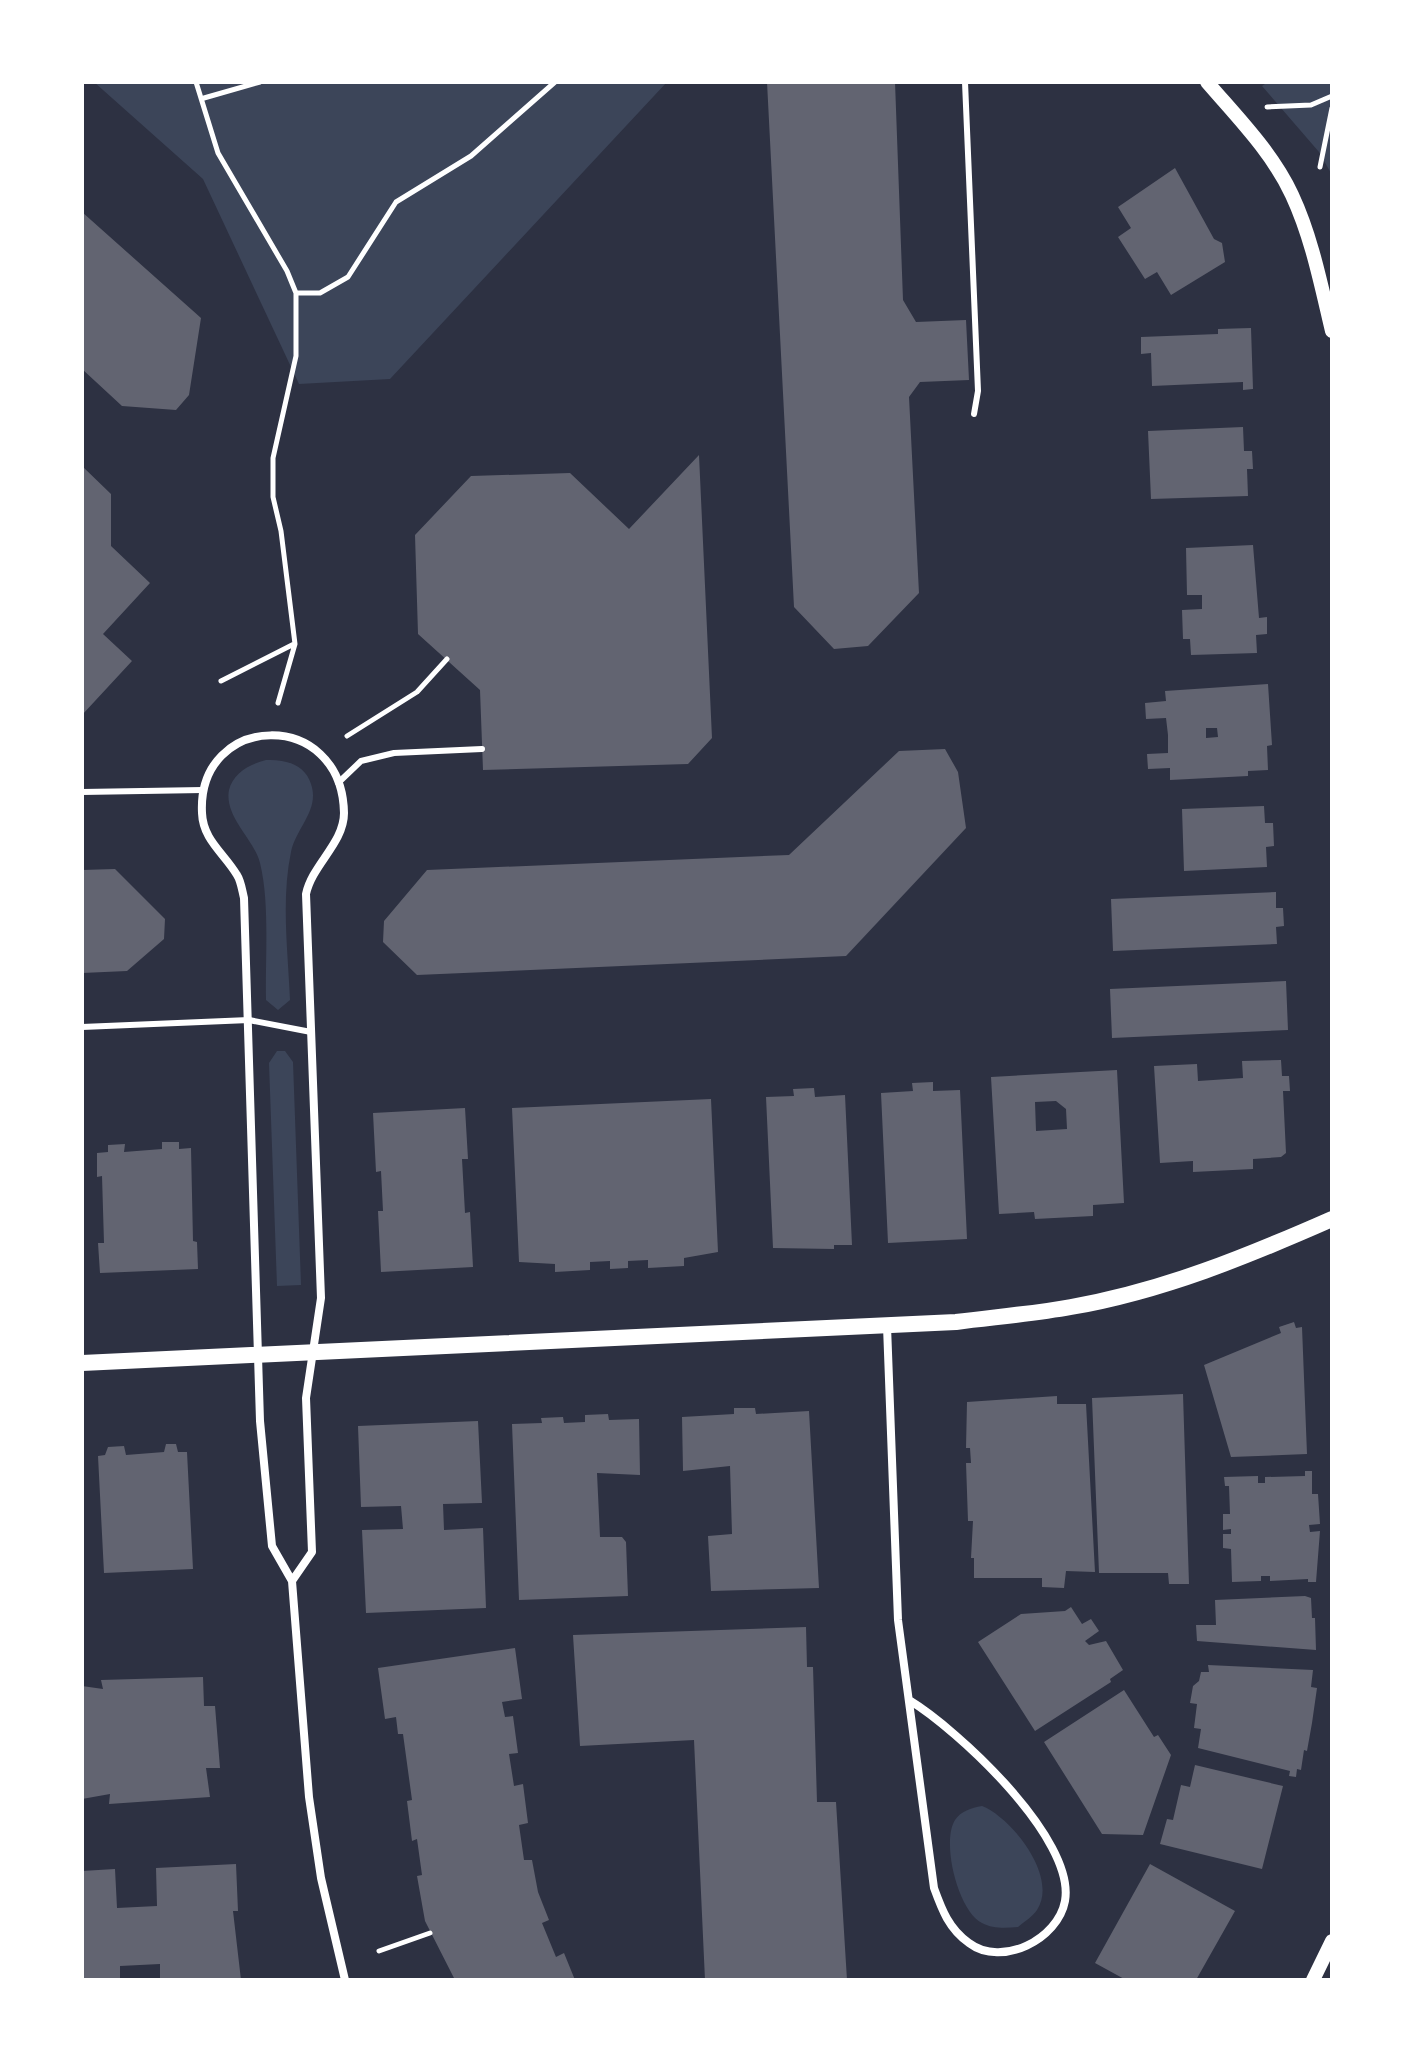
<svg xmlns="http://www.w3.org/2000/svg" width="1414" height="2062" font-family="'Varela Round',sans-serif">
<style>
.green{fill:#3c4559}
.building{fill:#626471;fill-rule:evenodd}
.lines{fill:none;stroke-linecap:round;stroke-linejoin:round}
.path{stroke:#fff;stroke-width:5}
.service{stroke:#fff;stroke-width:6}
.minor{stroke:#fff;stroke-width:8}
.tertiary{stroke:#fff;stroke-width:14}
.secondary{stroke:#fff;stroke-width:16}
</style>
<rect width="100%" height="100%" fill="#2d3142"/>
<path class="green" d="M94,82H667L390,379L299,384L203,179Z
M1268,82H1332V175L1319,152L1262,86Z
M266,760C284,759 305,764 311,784C320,810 296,828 291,852C281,900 288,952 290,1000L278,1010L266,1000C265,959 270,903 260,863C254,839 224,817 229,790C233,773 250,764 266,760Z
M277,1051H285L293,1062L301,1285L277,1286L269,1063Z
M982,1806C1011,1817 1059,1877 1037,1910C1033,1916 1024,1922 1018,1927C1006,1928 993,1929 982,1923C958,1911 941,1842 955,1820C961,1811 971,1808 982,1806Z"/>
<path class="building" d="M767,82H895L903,300L916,322L966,320L969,380L920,382L909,397L919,593L868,646L834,649L794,607Z
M1175,168L1214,239L1222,243L1225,262L1171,295L1157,272L1145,279L1118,237L1131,228L1118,207Z
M82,212L201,318L189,395L176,410L122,406L82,369Z
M1251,328L1253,389L1243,390V382L1152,386L1151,353L1141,354V337L1218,334V329Z
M1243,427L1244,451H1252L1253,469H1247L1248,496L1151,499L1148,431Z
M699,455L712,738L688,764L483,770L480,690L418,634L415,535L471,476L570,473L629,529Z
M82,466L111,494V546L150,583L103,634L132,661L82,715Z
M1253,545L1259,618L1267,617V634L1256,635L1257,653L1191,655L1190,639H1183L1182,610L1202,609V595H1187L1186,548Z
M1268,684L1272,745L1267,746L1268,770L1248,771V776L1170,780V768L1148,769L1147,754L1168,753V735L1166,718L1146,719L1145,703L1166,701L1165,691ZM1206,728H1217L1218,737L1206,738Z
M945,749L958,772L966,828L846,956L417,975L383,942L384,921L427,870L789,855L899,751Z
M1264,806L1265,823H1273L1274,846L1266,847L1267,867L1184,871L1182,809Z
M115,869L165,919L164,939L127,971L82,973V870Z
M1276,892V908H1283L1284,926L1276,927L1277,944L1113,951L1111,899Z
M1286,981L1288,1030L1112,1038L1110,989Z
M1281,1060L1282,1076H1289L1290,1091H1283L1286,1153L1281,1157L1253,1159V1169L1193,1172V1161L1160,1163L1154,1066L1197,1064L1198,1081L1243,1078L1242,1061Z
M1117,1070L1124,1203L1093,1205V1216L1035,1219L1034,1212L999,1214L991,1077ZM1056,1101L1066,1109L1067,1129L1036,1131L1035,1102Z
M933,1082V1091L960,1090L967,1239L888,1243L881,1093L913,1091L912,1083Z
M814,1088L815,1097L845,1095L852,1245H834V1249L773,1248L766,1097L794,1096L793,1089Z
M711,1099L718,1252L684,1258V1266L648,1268V1260L628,1261V1268L610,1269V1261L590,1262V1270L555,1272V1264L519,1262L512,1108Z
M465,1108L468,1159H462L465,1213L470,1212L473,1267L381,1272L378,1211H383L381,1171L376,1172L373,1113Z
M162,1142H179V1149L191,1148L193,1241L197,1242L198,1269L100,1273L98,1243H104L102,1176L97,1177V1153L108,1152V1145L125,1144L124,1152L162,1149Z
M1294,1322L1296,1328L1302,1327L1307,1454L1231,1457L1204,1365L1281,1333L1279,1327Z
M1183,1394L1189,1584H1169L1168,1573H1099L1092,1398Z
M1057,1396V1404H1086L1095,1572L1066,1571L1064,1588L1042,1587V1578H974V1558H971L973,1521H968L966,1463H971L970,1448H966L967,1402Z
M734,1408H755L756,1414L809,1411L819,1588L711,1591L708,1536L732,1534L730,1466L683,1471L682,1417L734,1414Z
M608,1414L609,1420L639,1419L640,1475L597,1473L600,1537H622L626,1542L628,1596L519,1600L512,1424L542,1423L541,1418L563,1417L564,1423L585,1422V1415Z
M478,1421L482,1503L443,1504L444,1530L483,1528L486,1608L366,1613L362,1530L403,1529L401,1506L361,1507L358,1426Z
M166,1444H176L178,1452H187L193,1569L104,1573L98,1456L105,1455L108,1447L124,1446L126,1455L164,1452Z
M1305,1471H1312V1494H1318L1320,1524L1309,1525L1310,1532L1320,1531L1316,1582H1308V1579L1270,1581V1576H1261V1581L1232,1582L1231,1549L1223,1548V1534H1231V1529L1223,1530V1514H1230L1229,1486H1225L1224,1477L1258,1476V1483H1265V1477L1305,1476Z
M1305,1596L1311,1598L1312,1618H1315L1316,1650L1197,1641L1196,1625H1216L1215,1600Z
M1071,1607L1082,1624L1091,1619L1099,1631L1085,1641L1089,1645L1106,1641L1123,1670L1110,1679L1111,1682L1035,1731L978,1642L1021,1614L1065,1611Z
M806,1627L807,1667H813L817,1802H836L847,1980H705L694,1740L580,1746L573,1635Z
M515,1648L522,1699L502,1702L505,1717L513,1716L518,1753L509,1754L514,1786L523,1784L528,1823L519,1825L524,1860H532L538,1892L549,1920L542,1923L556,1957L564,1953L575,1980H455L425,1921L417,1876L422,1875L417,1839L412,1841L407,1801L412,1800L403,1734H398L396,1717L385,1719L378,1668Z
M1208,1665L1313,1670L1311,1687L1317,1688L1312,1723L1307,1751L1304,1750L1301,1770L1297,1769L1296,1777L1289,1776L1290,1771L1198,1748L1201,1729L1194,1728L1197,1704L1190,1703L1193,1686L1199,1681L1201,1672H1209Z
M203,1677L204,1706H215L220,1768H206L210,1797L109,1804L110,1794L82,1799V1686L103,1689L101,1680Z
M1124,1690L1154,1737L1158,1735L1171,1755L1143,1835L1102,1834L1044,1742Z
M1195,1765L1283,1786L1262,1869L1160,1844L1167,1819L1173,1820L1181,1785L1190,1787Z
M236,1864L238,1911H233L241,1980H160V1964L120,1966V1980H82V1871L115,1869L117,1908L157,1906L156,1868Z
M1150,1864L1235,1911L1196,1980H1126L1095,1963Z"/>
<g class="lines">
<path class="path" d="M196,82L218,153L287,271L296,293V356L273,458V497L281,531L295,644L278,703
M204,98L260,82
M1267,107L1311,105L1332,96
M1320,167L1332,108
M296,293H320L348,277L396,202L471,156L555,82
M221,681L294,644
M347,736L417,692L447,659
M379,1951L430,1933"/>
<path class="service" d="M965,82L978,391L974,414
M338,783L361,761L394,753L482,749
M82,792L203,790
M82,1027L249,1020L311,1032"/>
<path class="minor" d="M887,1326L898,1620L934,1888C942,1910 949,1929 969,1943C1002,1968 1058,1939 1065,1901C1076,1839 957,1729 909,1700
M292,1581L312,1552L306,1398L321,1298L306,894C312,865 344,843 344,813C342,707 197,712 202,813C203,840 224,853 237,875C241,881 242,890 244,898L260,1421L272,1546L292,1581L309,1797L321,1878L345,1980"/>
<path class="tertiary" d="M1207,82C1237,117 1272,152 1292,195C1312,238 1321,285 1332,331
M1313,1980L1332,1941"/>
<path class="secondary" d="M82,1363L956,1322C994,1317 1033,1314 1071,1307C1163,1291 1248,1256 1332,1219"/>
</g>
<rect width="1414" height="2062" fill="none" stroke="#ffffff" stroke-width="168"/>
</svg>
